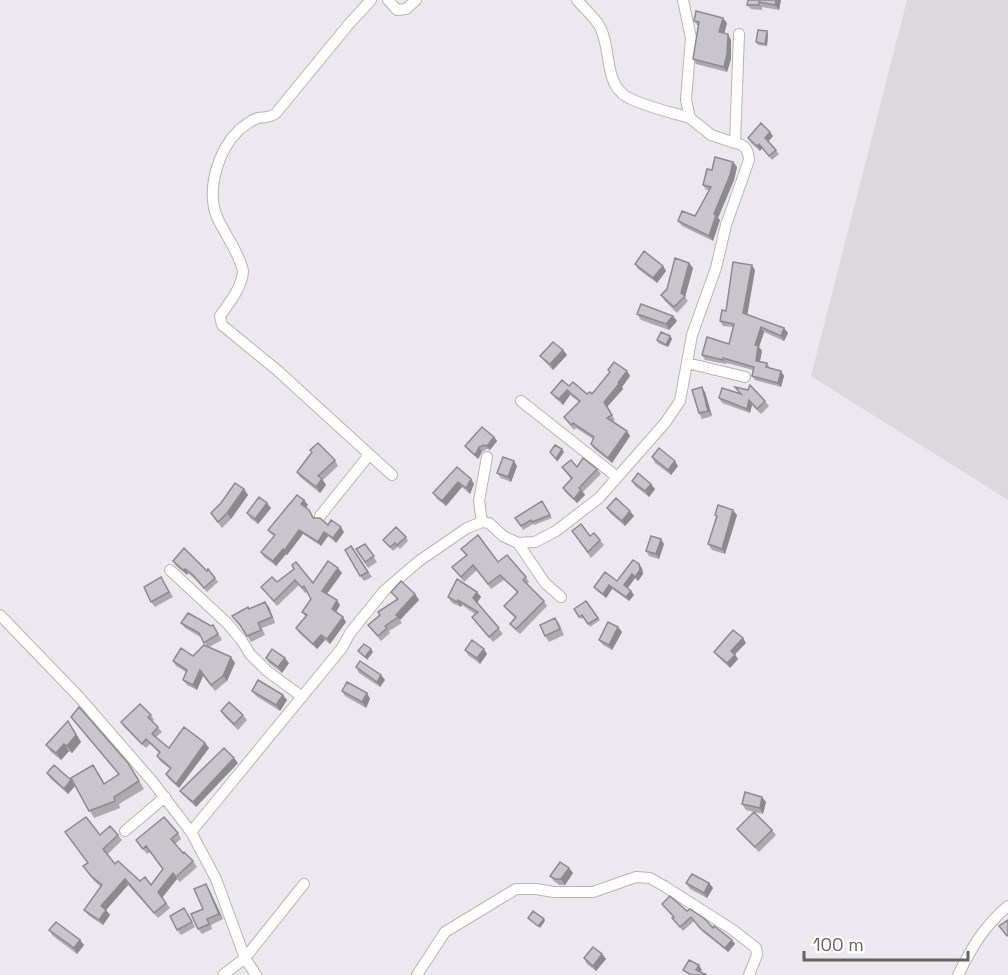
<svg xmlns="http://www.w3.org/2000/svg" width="1008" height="975" font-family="'Space Grotesk',sans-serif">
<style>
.industrial{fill:#dcd9de}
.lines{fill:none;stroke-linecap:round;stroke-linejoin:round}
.street-casing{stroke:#b3b7b1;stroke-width:12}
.street{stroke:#fff;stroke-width:10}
.wall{fill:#ada9af}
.shaded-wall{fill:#8d8a8f}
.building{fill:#c9c5cc;stroke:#8d8a8f;stroke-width:1.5}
</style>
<rect width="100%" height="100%" fill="#ede7ef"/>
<path class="industrial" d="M907,0H1008V500L811,376Z"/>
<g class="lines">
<g class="street-casing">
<path id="street" d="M371,0L349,24L276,113C270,118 265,117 258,118C251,120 244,126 239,130C218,150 206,190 217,217C225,235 239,252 243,271C242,288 229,303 220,316L222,325L278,371L392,475
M388,0L397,10L406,9L416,0
M577,0C584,8 593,16 599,25C612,47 603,83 627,97C646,107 670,112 690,118
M683,0L691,38L686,100L690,118L711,135L735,143
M687,363L745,377
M521,401L617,477
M320,516L369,455
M482,522L479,501L487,457
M518,543L545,583L561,597
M170,570L227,623L242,641L250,654L267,671L301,696
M0,615L80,698L152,781L191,832L216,879L245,958L256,975
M125,831L165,797
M191,832L342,648L350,633L384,591L419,561L467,528L482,522L489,523L503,536L518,543L535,542L556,531L599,498L665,423L680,401L692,335L716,268L726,225L749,160C748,150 746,145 735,143L739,34
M223,975L245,958L304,884
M417,975L445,932L516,889H536L554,892H593L636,877L650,878L664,886L733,930L756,948L757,955L749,975
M958,975C972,947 984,926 1008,906"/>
</g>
<use href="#street" class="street"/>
</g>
<path class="wall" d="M748,0H781L779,10L762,7V10L751,9L747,5Z
M694,21L727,23L724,34L731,40V59L727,72L696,64L693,59L698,26Z
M768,34L767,46L758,45L756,42Z
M773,136L768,141L779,154L772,160L762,148L760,151L751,143L748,138Z
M733,162L737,167L734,180L718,218L720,220L713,241L682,226L678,221L695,216L709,190H706L703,185L712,170Z
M689,263L693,268L685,297L688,301L677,313L664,300L661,295Z
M635,264L663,266L666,271L657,283L638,269Z
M755,270L747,314L784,328L788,333L784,341L764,332L759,347L762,351L760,361L767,363L770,368L781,371L784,376L781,387L755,380L752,376L753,370L727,363L726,364L705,360L702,355L729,344L733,327L723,326L720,321Z
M637,314L673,316L677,321L669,330L641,320Z
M670,336L672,339L668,347L658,343L657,340Z
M563,350L567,355L553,370L544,361L540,356Z
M608,370L627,371L630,376L622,387L623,389L607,407L615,420L613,421L627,431L630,436L612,463L594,449L591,444L593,439L576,428L574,430L564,417L579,402L570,395L563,405L555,398L551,393L569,386L587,394H592L610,373Z
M705,392L712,416L702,419L699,413Z
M741,394L765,401L769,406L761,414L752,405L750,413L722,403L719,398Z
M494,437L497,441L490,450L487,449L482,452L478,459L468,450L465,446Z
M652,457L678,466L671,475L655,463Z
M335,460L338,466L323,480L326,485L320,493L300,477L297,472Z
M517,466L511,482L501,478L497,473Z
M562,467H577L597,469L601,474L583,492L585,495L577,503L566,493L563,488L571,479Z
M471,479L474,484L470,494L462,487L446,506L437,499L433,493Z
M632,481L651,484L655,489L649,497L635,486Z
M244,489L248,495L231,519L222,528L211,513Z
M304,500L308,505L306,508L309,510L314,518L344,532L336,543L328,536L321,546L303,534L287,555L286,554L276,566L264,557L261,552L274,536L271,534L268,530Z
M542,501L552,518L534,525L533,524L523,530L521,526Z
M267,503L271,508L258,524L250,518L247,513Z
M607,508L634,516L625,526L611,514Z
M715,515H737L725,554L712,550L708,544L716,517Z
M572,531L600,540L604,545L591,558Z
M406,537L408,541L400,549L398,547L393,551L383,540Z
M365,544L377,562L368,568L356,549Z
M664,544L659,559L649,556L646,551Z
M351,546L372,577L364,581L360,576Z
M461,549L498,562L526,577L529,582L527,584L544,601L547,606L520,634L514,629L510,624L515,618L508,611L504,606L517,592L504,580L491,589L477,570L464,582L452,567L466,555Z
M173,561L207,571L215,578L218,582L207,592L196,580L188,573L187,575L176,566Z
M338,568L342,573L327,594L340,605L336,612L346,622L330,644L325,640L317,649L299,633L296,628L306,617L302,612L311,599L307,592L305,593L299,585L277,606L261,587L277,582L294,569L313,583Z
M642,568L643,574L638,581L635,578L628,588L634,595L629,601L612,589L606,598L597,591L594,587L617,581Z
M161,577L173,597L155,607L151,602Z
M391,592L415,594L419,600L400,620L402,623L389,631L390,633L381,641L368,625L397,599Z
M477,592L481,597L477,602L503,634L493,642L472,617L475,614L462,605L461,607L452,603L448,597Z
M586,601L600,620L590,627L584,617L581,619L574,609Z
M269,607L275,623L262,628L265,635L251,642L243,629L232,616L249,609Z
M555,618L559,623L564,635L549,642L545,636Z
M181,623L211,626L213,625L222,640L209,647L235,663L227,681L215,691L203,676L197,690L187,685L183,680L186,672L176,666L173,661L193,656L207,646L202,638L185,628Z
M618,627L622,632L612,650L603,645L599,640Z
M746,643L735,654L738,659L730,668L717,656L714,652Z
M465,650L487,654L480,664L468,655Z
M266,658L289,663L282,673L269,663Z
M356,667L381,675L385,680L380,687L359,673Z
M252,691L283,695L287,700L280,711L256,696Z
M342,691L367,693L370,699L366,708L345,696Z
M221,711L243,715L247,720L238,730L224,716Z
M151,715L154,720L152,721L162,732L156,737L169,748L205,743L209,748L179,788L169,779L166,774L170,769L160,761L157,756L159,753L150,744L146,748L124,727L121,722Z
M71,717L128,763L144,789L119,804L120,808L94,818L75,786L68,794L50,778L47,773L75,786L98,772L104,783L119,775Z
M73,728L81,742L72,753L69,751L61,760L51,752L46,745Z
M238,763L196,807L184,796L180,791Z
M762,797L766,802L763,814L746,810L742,804Z
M737,829L772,830L776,835L759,852L741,834Z
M178,833L181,839L175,844L183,853L193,861L197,867L180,882L177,879L162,897L170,908L158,918L128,885L106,910L110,915L103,925L88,915L84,910L101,887L94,881L83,866L88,863L100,835H118L122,840L107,855L115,864L140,881L151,885L163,869L150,852L147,854L136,840Z
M569,868L573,873L565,885H559L554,881L550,876Z
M686,883H709L713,888L707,898L690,889Z
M209,889L223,919L211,925L212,929L202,934L198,929Z
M662,904L687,911L713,928L732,940L735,944L728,952L703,932L694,921L683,931L672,918L674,917Z
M188,913L195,927L181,935L177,930Z
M49,930L80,940L84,945L77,954L53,936Z
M602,954L606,959L596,971L587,964L584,958Z"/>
<path class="shaded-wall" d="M776,0H781L779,10L775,5Z
M723,18L727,23L723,38L719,32Z
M767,31L768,34L767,46L765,44Z
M728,34L731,40V59L727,72L724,67Z
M770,132L773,136L768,142L765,138Z
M759,144L762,148L760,151L757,146Z
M733,162L737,167L734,180L718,218L720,220L713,241L709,236L714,214Z
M689,263L693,268L685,297L681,293Z
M752,265L755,270L747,317L743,313Z
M663,266L666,271L657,283L653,278Z
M673,316L677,321L669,330L666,324Z
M761,327L764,332L759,347L762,351L759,365L756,361L755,345Z
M784,328L788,333L784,341L781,336Z
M670,336L672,339L668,347L666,345Z
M563,350L567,355L553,370L550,364Z
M627,371L630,376L622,387L623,389L607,407L615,420L604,402Z
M781,371L784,376L781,387L778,383Z
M702,387L705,392L712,416L708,411Z
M567,390L570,395L563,405L559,399Z
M749,400L752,405L750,413L747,409Z
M627,431L630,436L612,463L608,458Z
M494,437L497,441L490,450L487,446Z
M479,447L482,452L478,459L475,455Z
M562,449L564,452L557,462L556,459Z
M514,461L517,466L511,482L508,477Z
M675,461L678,466L671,475L668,470Z
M322,479L326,485L320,493L316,487Z
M471,479L474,484L470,494L466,488Z
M458,482L462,487L446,506L442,501Z
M651,484L655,489L649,497L645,491Z
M244,489L248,495L231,519L227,513Z
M581,490L585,495L577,503L574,499Z
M304,500L308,505L304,509L301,504Z
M267,503L271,508L258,524L255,519Z
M733,510L737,515L725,554L722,549Z
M630,511L634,516L625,526L622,521Z
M341,527L344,532L336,543L333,538Z
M299,530L303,534L287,555L284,551Z
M324,532L328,536L321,546L318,542Z
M661,539L664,544L659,559L656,554Z
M283,549L286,554L276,566L273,561Z
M639,564L642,568L643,574L638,581L635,577Z
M338,568L342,573L325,596L322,591Z
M185,569L188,573L187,575L183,570Z
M632,574L635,578L627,589L624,585Z
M609,585L612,589L606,598L603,594Z
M631,591L634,595L629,601L626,597Z
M477,592L481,597L477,603L473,598Z
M415,594L419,600L400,620L396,615Z
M337,600L340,605L335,614L332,609Z
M458,600L462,605L461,607L457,602Z
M265,602L269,607L275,623L272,617Z
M343,617L346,622L330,644L327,639Z
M618,627L622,632L612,650L609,645Z
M321,635L325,640L317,649L313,644Z
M743,638L746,643L734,655L731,651Z
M371,649L373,652L367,660L365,657Z
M484,649L487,654L480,664L477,658Z
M735,655L738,659L730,668L727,663Z
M231,657L235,663L227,681L223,676Z
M285,658L289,663L282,673L278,667Z
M200,670L203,676L197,690L193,685Z
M381,675L385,680L380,687L377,682Z
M367,693L370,699L366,708L362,702Z
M283,695L287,700L280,711L276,705Z
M68,721L81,742L72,753L67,746Z
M205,743L209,748L179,788L176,784Z
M64,744L69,751L61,760L56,753Z
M234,758L238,763L196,807L193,802Z
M71,780L75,786L68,794L64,789Z
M762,797L766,802L763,814L760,808Z
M569,868L573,873L565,885L561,879Z
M173,873L177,879L162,898L158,892Z
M125,879L128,885L105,911L101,906Z
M709,883L713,888L707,898L704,893Z
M206,884L209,889L223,919L219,914Z
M106,910L110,915L103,925L99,920Z
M544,919L545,921L540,928L538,926Z
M80,940L84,945L77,954L74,948Z
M732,940L735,944L728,952L725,948Z
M602,954L606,959L596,971L593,966Z
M699,965L702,970L699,974L696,970Z"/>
<path class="building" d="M748,0H776L775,5L759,2V5H747Z
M696,11L723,18L719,32L728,34L727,54L724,67L693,59L699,22L694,21Z
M758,30L767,31L765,44L756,42Z
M761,123L770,132L765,138L776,150L769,156L759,144L757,146L748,138Z
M715,157L733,162L730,175L714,214L716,215L709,236L678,221L682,211L695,216L711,187L703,185L707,169L712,170Z
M644,251L663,266L653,278L635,264Z
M675,258L689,263L681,293L685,296L674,307L661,295L667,289Z
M733,262L752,265L743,313L784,328L781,336L761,327L755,345L758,346L756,361L767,363L766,367L781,371L778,383L752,376L754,367L723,358V360L702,355L707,337L729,344L734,324L720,321L722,310L726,311Z
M641,304L673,316L666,324L637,314Z
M661,332L670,336L666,345L657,340Z
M553,342L563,350L550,364L540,356Z
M614,362L627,371L618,383L619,384L604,402L612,415L607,418L627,431L608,458L591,444L594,437L573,423L571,425L564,417L580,401L567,390L559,399L551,393L562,380L569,386L573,382L587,394L590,392L592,394L610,372L608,370Z
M750,385L765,401L757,409L749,400L747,409L719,398L722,388L741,394L735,387L748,390Z
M702,387L708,411L699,413L692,390Z
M482,427L494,437L487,446L484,445L479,447L475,455L465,446Z
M318,443L335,460L318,476L322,479L316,487L297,472L312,452L310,450Z
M555,445L562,449L556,459L550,452Z
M659,448L675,461L668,470L652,457Z
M503,457L514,461L508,477L497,473Z
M583,458L597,469L579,488L581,490L574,499L563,488L572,478L562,467L571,460L577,467Z
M457,467L471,479L466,488L458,482L442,501L433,493Z
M638,473L651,484L645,491L632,481Z
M235,483L244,489L227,513L218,522L211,513L221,503Z
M297,495L304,500L301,504L309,510L313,518H320L328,525L331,520L341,527L333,538L324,532L318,542L299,530L284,551L283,549L273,561L261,552L275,535L268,530Z
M259,497L267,503L255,519L247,513Z
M616,498L630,511L622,521L607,508Z
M542,501L550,515L532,522L531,520L521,526L515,518Z
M718,505L733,510L722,549L708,544L717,516L715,515Z
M581,524L590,536L594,533L600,540L588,552L572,531Z
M396,527L406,537L397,545L395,543L390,547L383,540Z
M478,535L498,562L507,555L526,577L523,580L544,601L516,629L510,624L516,617L504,606L518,592L500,575L488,584L473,565L461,577L452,567L467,555L461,549Z
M651,536L661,539L656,554L646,551Z
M365,544L374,556L365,562L356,549Z
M351,546L368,572L360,576L345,550Z
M184,548L207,571L208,569L215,578L204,588L193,575L185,569L183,570L173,561Z
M633,560L639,564L640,570L635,577L632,574L624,585L631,591L626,597L609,585L603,594L594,587L605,572L617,581Z
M328,561L338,568L322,591L337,600L332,609L343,617L327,639L321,635L313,644L296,628L307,615L302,612L311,599L304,586L302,588L295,580L274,601L261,587L272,577L277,582L294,569L292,565L296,562L313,583Z
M161,577L169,592L151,602L144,587Z
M457,579L477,592L473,598L499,628L489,637L472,617L478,612L458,600L457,602L448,597Z
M401,581L415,594L396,615L398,617L385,626L387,628L378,636L368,625L380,615L378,612L398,599L391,592Z
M586,601L598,618L588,624L582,615L579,617L574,609Z
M265,602L272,617L258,623L261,630L247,636L240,625L232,616L248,607L249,609Z
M188,613L211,626L213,625L218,634L204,643L199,633L181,623Z
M555,618L560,629L545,636L540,625Z
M608,622L618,627L609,645L599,640Z
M733,630L743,638L731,651L735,655L727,663L714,652Z
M472,640L484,649L477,658L465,650Z
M364,644L371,649L365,657L358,651Z
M204,645L231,657L223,676L211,685L200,670L193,685L183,680L187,670L173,661L181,648L193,656Z
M272,649L285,658L278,667L266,658Z
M360,661L381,675L377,682L356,667Z
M258,680L283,695L276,705L252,691Z
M347,682L367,693L362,702L342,691Z
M229,702L243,715L234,724L221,711Z
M140,704L151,715L148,717L158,727L152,734L169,748L184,727L205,743L176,784L166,774L171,768L157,756L160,752L146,739L142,744L121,722Z
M79,707L128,763L139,781L114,797L115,801L89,811L71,778L93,765L104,784L119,774L71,717Z
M68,721L76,735L67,746L64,744L56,753L46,745Z
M224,748L234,758L193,802L180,791Z
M54,765L71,780L64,789L47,773Z
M745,792L762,797L760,808L742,804Z
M754,812L772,830L755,847L737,829Z
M86,817L100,835L110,826L118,835L103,849L115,864L118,861L140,881L145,877L151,885L163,869L146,846L143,849L136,840L164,817L178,833L171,839L183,853L184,852L193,861L176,877L173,873L158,892L166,903L154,913L125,879L101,906L106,910L99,920L84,910L102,885L91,876L83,866L88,863L65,832Z
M560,862L569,868L561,879H555L550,876Z
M692,874L709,883L704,893L686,883Z
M206,884L219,914L207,919L209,924L198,929L191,914L203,909L194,889Z
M670,896L687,911L690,909L705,919L713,928L714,926L732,940L725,948L700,928L691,917L680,927L672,918L674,917L662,904Z
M184,908L192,922L177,930L170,916Z
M533,911L544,919L538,926L528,918Z
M1008,920V935L1007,936L999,926Z
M56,922L80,940L74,948L49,930Z
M593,947L602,954L593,966L584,958Z
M689,960L699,965L696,970L707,975H691L683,970Z"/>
<path d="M804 951v9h164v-9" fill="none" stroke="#61655e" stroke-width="3"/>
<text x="813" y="951" font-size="18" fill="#61655e" stroke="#ffffff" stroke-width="4.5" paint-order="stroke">100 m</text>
</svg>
